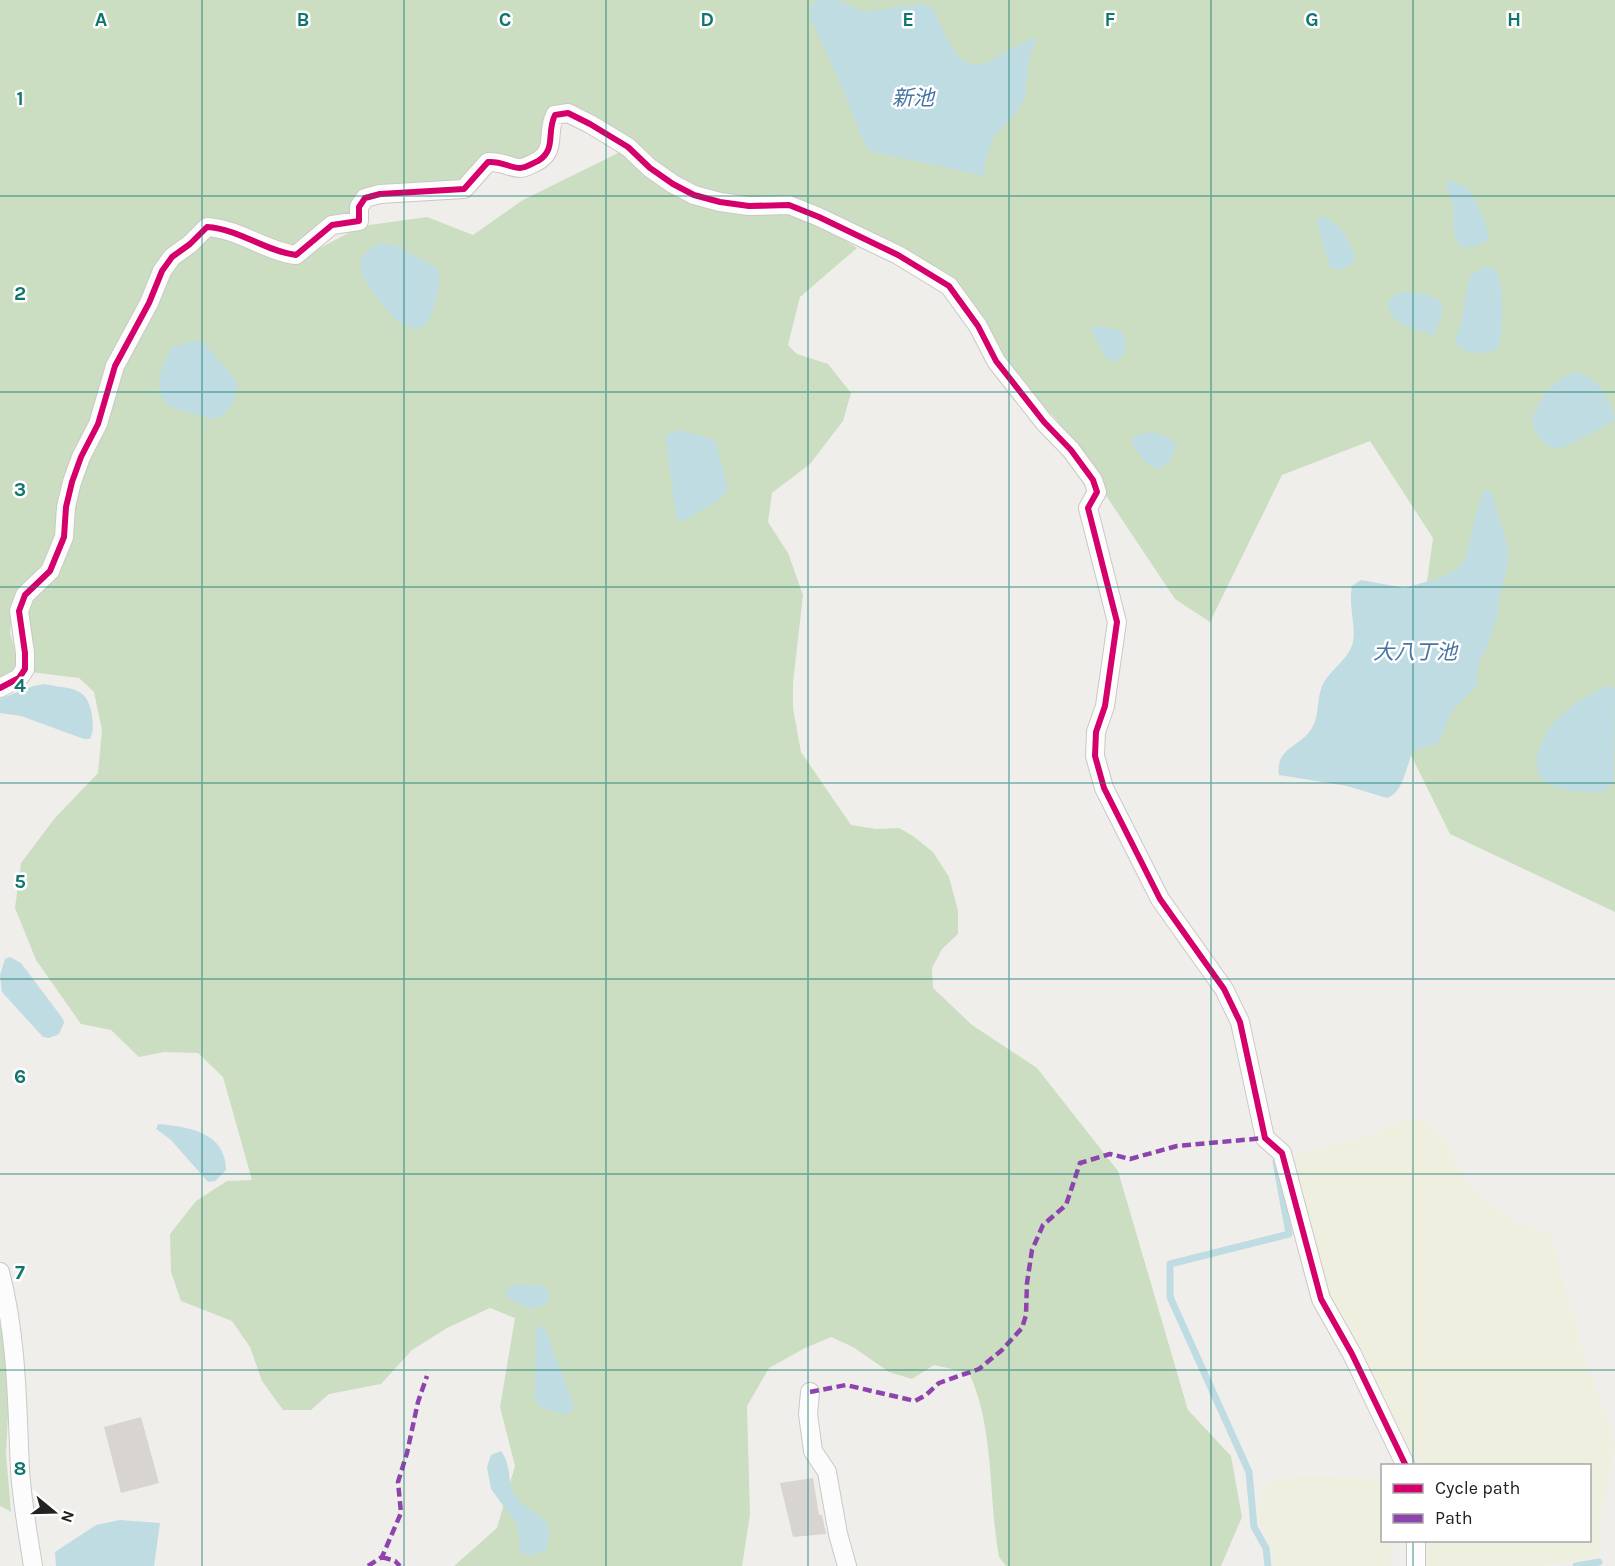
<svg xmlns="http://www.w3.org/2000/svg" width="1615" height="1566" font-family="Karla,'Noto Sans JP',sans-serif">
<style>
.farmland{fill:#efefdf}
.forest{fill:#cbdec1}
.water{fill:#bfdce3}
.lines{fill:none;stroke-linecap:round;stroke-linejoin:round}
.stream{stroke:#bfdce3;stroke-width:7}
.building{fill:#d7d4d2}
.street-casing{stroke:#c9c8c7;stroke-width:20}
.street{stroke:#fdfcfc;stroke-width:18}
.quiet{stroke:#8e44ad;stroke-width:4.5;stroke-dasharray:9 4.5;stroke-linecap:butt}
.cycleway-casing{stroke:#fff;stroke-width:10}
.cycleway{stroke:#d6006c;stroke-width:6}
.grid{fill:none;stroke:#0f766e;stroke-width:1.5;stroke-opacity:0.55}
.labels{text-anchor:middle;stroke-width:5;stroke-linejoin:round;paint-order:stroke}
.water-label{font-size:21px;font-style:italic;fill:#4676a4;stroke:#fff}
.grid-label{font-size:20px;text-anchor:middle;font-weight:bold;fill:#0f766e;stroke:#fff;stroke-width:5;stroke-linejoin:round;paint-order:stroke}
</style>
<rect width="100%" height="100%" fill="#f0eeeb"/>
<path class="farmland" d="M1404,1120H1425L1445,1139L1463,1177L1481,1199L1516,1222L1551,1235L1582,1348L1615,1442L1609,1483L1599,1523L1602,1546L1597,1557L1540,1566H1422L1424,1541L1590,1540V1466L1418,1465L1351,1330L1328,1291L1307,1222L1294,1155L1372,1135Z
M1303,1475L1382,1479V1540L1392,1541L1390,1566H1273L1274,1557L1259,1522V1506L1267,1483Z"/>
<path class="forest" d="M0,0H1615V912L1450,834L1405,743L1433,538L1370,441L1282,475L1210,622L1175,599L1105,494L1096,475L1055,418L1015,379L960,292L793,199L718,196L693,190L567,108L540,158L510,160L461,185L383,189L352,212L330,221L293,248L225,223L167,255L45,569L25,581L12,609L10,633L17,656L13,673L0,679Z
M622,151C651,183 701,214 746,215C759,216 774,211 787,213C811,216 837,235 857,248L800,297L788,345L797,354L828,364L851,393L843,421L810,464L772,493L768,522L788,553L803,595L793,683V708L801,752L851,825L876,829L899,828L913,836L933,852L949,877L958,911V934L942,949L932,968L933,988L972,1025L1037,1068L1118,1171L1188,1410L1231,1456L1242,1517L1221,1566H1006L999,1557C988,1497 995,1429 969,1373L934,1365L912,1379L889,1372L853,1347L831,1337L805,1348L769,1368L747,1406L750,1515L742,1566H454L497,1528L515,1466L500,1407L515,1318L490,1308L447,1328L412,1350L381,1384L329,1394L311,1410H283L262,1381L250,1347L232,1321L181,1301L171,1272L170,1234L196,1201L227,1181L252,1180L223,1077L198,1053L164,1052L139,1057L111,1030L81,1024L36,960L15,908L21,863L55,818L98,773L102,730L94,692L79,678L30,672L26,610L70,513L120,367L167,276L178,261L213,231L297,260L362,226L427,217L473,235L523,200Z
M0,1314L9,1395L6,1454L11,1512L0,1506Z"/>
<path class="water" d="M817,0H838L864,12L922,4L932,7C940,21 951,53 964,61C969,64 976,65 982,65L1032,38H1036L1029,59L1025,97L1018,111L994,136L985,163V176L882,154L870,151L865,145L839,80L811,20V6Z
M1448,180C1454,182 1461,184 1466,187C1475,195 1489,228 1489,239C1484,244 1478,246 1472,247C1449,252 1455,221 1453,207C1452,199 1448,192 1446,184Z
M1323,217C1338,220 1354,245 1355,260C1350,268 1342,271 1332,269L1329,263L1317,224L1318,219Z
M381,244H393L437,268L440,284L434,306L428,322L417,330C412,328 405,326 400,323C390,316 360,277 360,266C361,254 371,246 381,244Z
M1485,267C1490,267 1495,269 1497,273C1506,289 1501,326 1500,343L1497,350C1484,354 1462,356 1455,341L1461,323L1469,276Z
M1407,292L1425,294L1441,301L1443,311L1435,334L1431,335C1415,329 1385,323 1388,301L1398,293Z
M1100,326L1122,331C1127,343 1128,355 1116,362L1106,358L1090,328Z
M193,340L203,342L237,381C236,398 232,415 214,419C205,417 174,410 168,405C150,389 163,364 172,348Z
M1576,372C1597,376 1610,399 1615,418L1613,422L1562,448C1545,450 1536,436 1532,421C1539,399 1552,379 1576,372Z
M680,430L715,440L728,489L719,500L684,521L678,520L676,515L665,435Z
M1152,432L1172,439L1176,444L1171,460L1159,469C1147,467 1135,451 1131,439L1137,435Z
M1487,489L1491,491L1507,544L1509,558L1500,597L1498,616L1486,650L1479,661L1477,686L1452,711L1438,744L1413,751C1406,766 1404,792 1387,798L1347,786L1279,775C1275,747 1300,748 1312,728C1320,715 1316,698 1323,684C1331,669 1349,659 1353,642C1356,624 1348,605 1352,586L1361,580L1405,588L1439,578L1454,571L1462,564L1467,554L1474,520L1484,490Z
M45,684C69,690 87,684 92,715C93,725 94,730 90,739H84L21,716L0,713V699L33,686Z
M1608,686L1615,689L1614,782C1611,784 1607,789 1604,791C1591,795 1549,790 1541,778C1532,766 1539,746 1546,734C1557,713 1583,699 1603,687Z
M10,957L21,963L63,1019L64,1023L59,1034L49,1038L43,1037L2,992L0,975L5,959Z
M158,1124C189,1127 226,1132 226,1170L215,1181L208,1182L171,1140L156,1129Z
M515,1284L545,1286L549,1295L548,1303L533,1309L514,1302L505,1295L507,1288Z
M539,1325L545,1329L575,1409L565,1415L540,1407L535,1399L536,1332Z
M501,1451C512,1465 507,1483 515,1495C531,1519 558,1512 546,1550L531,1556L520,1552L518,1526L491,1489L487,1467L491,1455Z
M120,1520L160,1523L154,1566H56L55,1552L96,1525Z"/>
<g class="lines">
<path class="stream" d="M1268,1566L1266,1548L1254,1527L1249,1472L1170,1297V1264L1289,1234L1276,1162
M1576,1566L1599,1562"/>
</g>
<path class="building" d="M141,1417L159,1483L121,1493L104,1427Z
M813,1478L819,1515H822L826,1534L793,1537L780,1483Z"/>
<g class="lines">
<g class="street-casing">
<path id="street" d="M0,688L19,678L25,669V653L19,611L25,595L50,571L64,537L66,507L72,482L81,457L98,424L115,366L149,303L162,271L172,257L190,244L207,227C239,229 265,251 296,255L332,225L359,221V207L365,198L380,194L464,189L488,162C502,161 510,168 520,168C526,168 533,163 538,161C557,149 546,133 555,115L568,113L590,124L628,147L650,168L673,184L694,195L720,202L749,206L789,205L819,217L898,255L949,286L978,326L996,361L1044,422L1071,450L1093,480L1097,492L1088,508L1117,622L1105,706L1096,732L1095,756L1104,788L1160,899L1224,989L1240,1022L1265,1138L1282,1153L1321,1299L1352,1354L1406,1466
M0,1272C17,1337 17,1403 20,1470C22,1502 28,1534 33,1566
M810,1392L808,1414L813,1451L827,1472L838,1534L847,1566
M1416,1566V1540"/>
</g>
<use href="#street" class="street"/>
<path class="quiet" d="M810,1392L846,1385L915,1401L926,1395L939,1383L979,1369L1002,1350L1022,1328L1026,1315L1027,1283L1032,1250L1043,1225L1066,1205L1080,1163L1110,1154L1130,1159L1177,1146L1265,1138
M382,1557L395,1561L400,1566
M368,1566L382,1557L401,1513L398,1482L407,1453L418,1402L427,1376"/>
<g class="cycleway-casing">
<path id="cycleway" d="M0,688L19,678L25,669V653L19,611L25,595L50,571L64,537L66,507L72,482L81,457L98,424L115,366L149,303L162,271L172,257L190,244L207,227C239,229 265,251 296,255L332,225L359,221V207L365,198L380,194L464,189L488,162C502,161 510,168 520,168C526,168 533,163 538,161C557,149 546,133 555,115L568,113L590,124L628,147L650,168L673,184L694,195L720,202L749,206L789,205L819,217L898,255L949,286L978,326L996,361L1044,422L1071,450L1093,480L1097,492L1088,508L1117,622L1105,706L1096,732L1095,756L1104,788L1160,899L1224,989L1240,1022L1265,1138L1282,1153L1321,1299L1352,1354L1406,1466"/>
</g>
<use href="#cycleway" class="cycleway"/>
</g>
<path class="grid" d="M202,0V1566M404,0V1566M606,0V1566M808,0V1566M1009,0V1566M1211,0V1566M1413,0V1466M0,196H1615M0,392H1615M0,587H1615M0,783H1615M0,979H1615M0,1174H1615M0,1370H1615M1413,1540V1566"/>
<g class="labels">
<g class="water-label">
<text x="913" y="105">新池</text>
<text x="1415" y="659">大八丁池</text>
</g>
</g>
<g class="grid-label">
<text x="101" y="26">A</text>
<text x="303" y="26">B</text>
<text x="505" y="26">C</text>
<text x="707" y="26">D</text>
<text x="908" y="26">E</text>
<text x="1110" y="26">F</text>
<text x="1312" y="26">G</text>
<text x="1514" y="26">H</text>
<text x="20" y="105">1</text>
<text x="20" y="300">2</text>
<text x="20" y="496">3</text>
<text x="20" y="692">4</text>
<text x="20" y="888">5</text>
<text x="20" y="1083">6</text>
<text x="20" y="1279">7</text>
<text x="20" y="1475">8</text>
</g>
<rect x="1381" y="1464" width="210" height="78" fill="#ffffff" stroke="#a7a7a7" stroke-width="1.5"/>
<rect x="1393" y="1484" width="30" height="9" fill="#d6006c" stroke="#a7a7a7" stroke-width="1.5"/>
<text x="1435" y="1494" font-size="18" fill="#222222">Cycle path</text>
<rect x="1393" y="1514" width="30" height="9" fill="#8e44ad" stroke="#a7a7a7" stroke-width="1.5"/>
<text x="1435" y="1524" font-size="18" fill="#222222">Path</text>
<g transform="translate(54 1512) rotate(109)" stroke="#ffffff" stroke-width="4.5" paint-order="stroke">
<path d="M0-4.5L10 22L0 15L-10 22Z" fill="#222222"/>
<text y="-9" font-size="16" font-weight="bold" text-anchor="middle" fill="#222222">N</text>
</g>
</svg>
